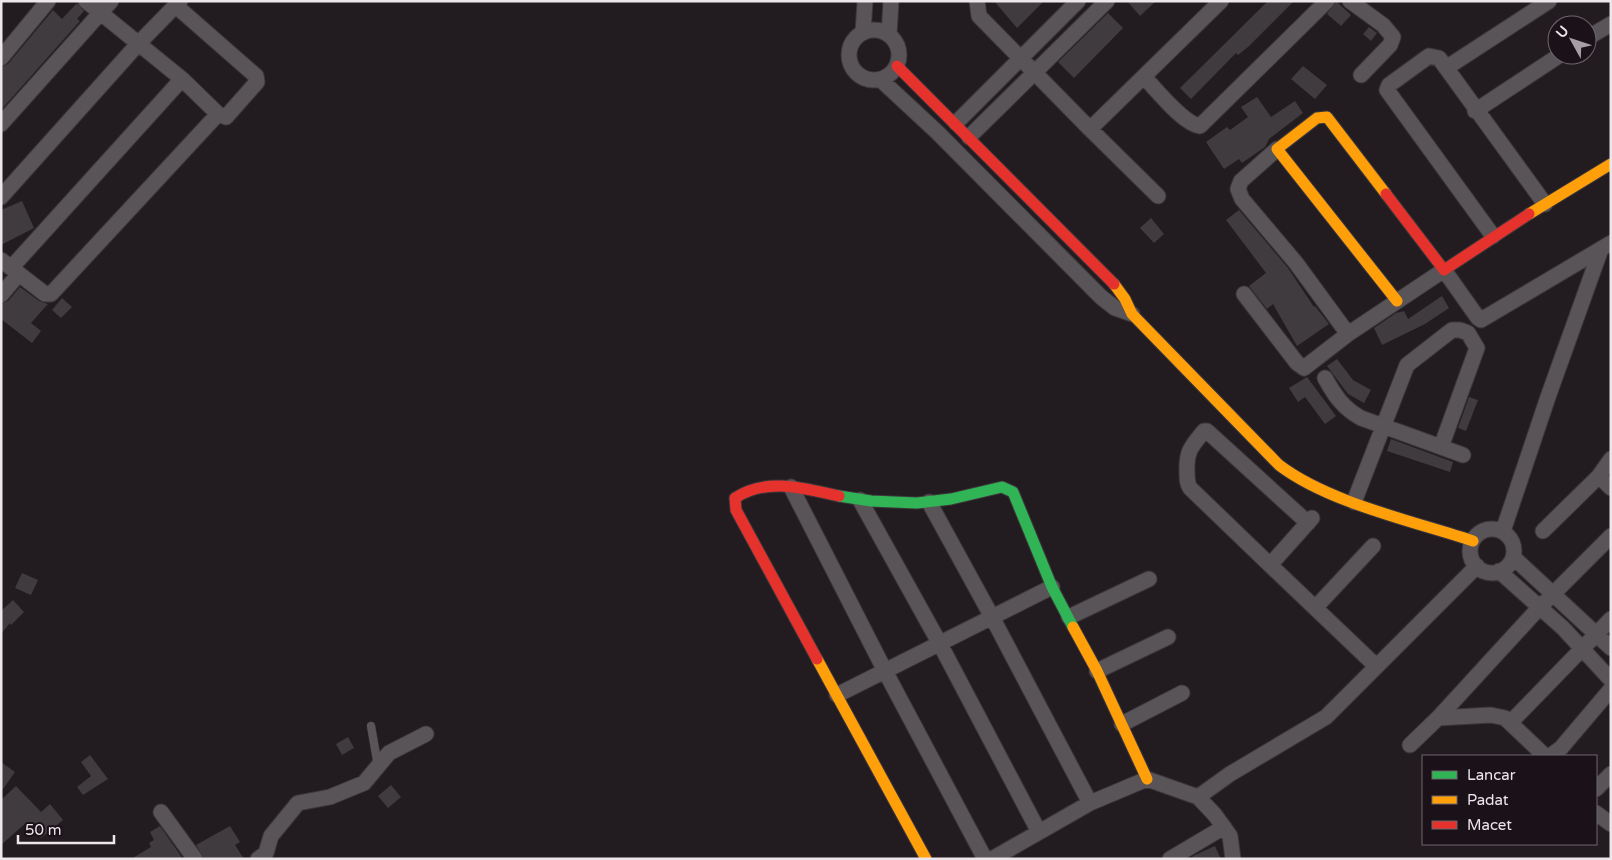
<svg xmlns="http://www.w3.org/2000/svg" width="1612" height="860" font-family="'Varela Round',sans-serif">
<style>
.building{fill:#3f3b3e}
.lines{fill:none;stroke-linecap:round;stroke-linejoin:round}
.lane-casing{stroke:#3c373b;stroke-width:9}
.street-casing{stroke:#3c373b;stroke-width:17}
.fast-casing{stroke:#3c373b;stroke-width:13}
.slow-casing{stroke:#3c373b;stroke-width:13}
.jam-casing{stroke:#3c373b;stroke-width:13}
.lane{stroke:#595458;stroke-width:8}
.street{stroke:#595458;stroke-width:15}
.fast{stroke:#30b455;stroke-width:11}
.slow{stroke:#ff9f0a;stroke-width:11}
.jam{stroke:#e5322d;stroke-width:11}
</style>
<rect width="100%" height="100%" fill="#221c21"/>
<path class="building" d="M994,1H1044L1017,28Z
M1127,1H1156L1140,16Z
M1268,1H1294L1248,47L1238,55L1236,53L1191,99L1180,88Z
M1336,1L1351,15L1341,26L1327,14Z
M77,3L84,11L77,19L80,21L1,110V67L8,64L53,10L62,19Z
M1108,13L1123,28L1074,78L1058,62Z
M1369,27L1377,33L1371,41L1363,34Z
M1303,66L1327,85L1315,99L1291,79Z
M1257,97L1271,117L1295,101L1303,113L1269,139L1265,147L1242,163L1239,159L1224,169L1206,142L1227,127L1230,130L1248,117L1241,107Z
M22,201L34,228L1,245V210Z
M1239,210L1288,268L1314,307L1315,306L1329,324L1297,346L1273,304L1267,309L1249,286L1266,273L1226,220Z
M1151,218L1164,234L1154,243L1140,228Z
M20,287L39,301L48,304L31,323L41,331L32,343L1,319V304L8,301Z
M1442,296L1449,308L1425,324L1382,345L1374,328L1396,313L1404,311L1408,319Z
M62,298L72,307L61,318L52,310Z
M1337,359L1353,380L1371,390L1364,403L1348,394L1327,366Z
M1307,377L1336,416L1325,424L1305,397L1298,402L1289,388Z
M1469,397L1478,400L1466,431L1458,428Z
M1391,439L1453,462L1450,472L1387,451Z
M22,573L38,580L31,595L15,588Z
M13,600L24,612L11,625L10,623L1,634V611Z
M348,737L354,748L342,755L336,744Z
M90,755L108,779L83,795L77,787L91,776L81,762Z
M1,762L15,772L1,792Z
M391,785L401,797L388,808L378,796Z
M16,786L41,812L50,804L63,820L41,838L27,822L1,845V800Z
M160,826L183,859H131L151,847L149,843L154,840L150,832Z
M230,826L240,842L235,845L244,859H204L196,845Z
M1215,846L1221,859H1189L1195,855Z"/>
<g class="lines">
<g class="lane-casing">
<path id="lane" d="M371,726L378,766"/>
</g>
<g class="street-casing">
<path id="street" d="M86,1L182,79L218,114L226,117L257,82L256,76L175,5
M977,1L979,16L1090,129L1221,1
M1350,1L1383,25L1393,37L1390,45L1361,75
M849 55a25 25 0 1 1 50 0a25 25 0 1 1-50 0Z
M863,33L865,1
M889,35L891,1
M1587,38L1611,24
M1,58L48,1
M1446,68L1549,1
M1144,77C1156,89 1183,124 1200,126L1327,1
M881,80L937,132L1101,297L1115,308L1132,314
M1475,111L1560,55
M956,123L1078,1
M1,124L111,1
M1090,129L1158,196
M969,137L1107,1
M1277,149L1241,181L1238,189L1242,199L1296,263L1348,334
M1,197L138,44L180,1
M1493,236L1387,90L1389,85L1429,56L1439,58L1545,204
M1,260L45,294H51L218,114
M11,268L182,79
M1244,294L1297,363L1304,368L1348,334L1444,270L1478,318L1481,320L1611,243
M1,295L18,275
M1325,378C1335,396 1343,408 1361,418L1463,455
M1599,476L1611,488
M791,487L885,671L985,859
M860,500L940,644L1039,832
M929,502L992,617L1090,803
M1354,502L1407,365L1452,330H1460L1468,333L1477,348L1441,447
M1308,523L1207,431H1204C1191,447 1186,451 1187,473C1187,479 1187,483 1190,488L1270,565L1312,518
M1470 551a22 22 0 1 1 44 0a22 22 0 1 1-44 0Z
M1503,531L1548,397L1601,249
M1543,531L1599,476L1611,459
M1513,557L1611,648
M1270,565L1376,666
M1499,571L1563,628L1611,680
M1315,608L1373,546
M1069,617L1149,579
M1097,671L1168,637
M837,695L1052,587
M1438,718L1491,715L1505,718L1545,756
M1511,722L1611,619
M1122,724L1182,693
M1410,745L1438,718L1539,608L1611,536
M1550,756L1561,748L1611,689
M1596,789L1611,774
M1198,797L1230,774L1326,717L1477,566
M161,812L195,859
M1596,813L1611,824
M258,859L266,853L271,836L298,803L330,797L364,783L389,753L426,734
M992,859L1090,803L1147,779L1198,797L1215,815L1230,836L1233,859
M1170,859L1224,827"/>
</g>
<g class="fast-casing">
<path id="fast" d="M839,496L871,501L917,503L951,499L1002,487L1013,492L1052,587L1073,627"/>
</g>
<g class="slow-casing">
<path id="slow" d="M1386,194L1327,117L1317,118L1277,149L1397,301
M1529,214L1611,164
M1114,284L1125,299L1132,314L1279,465C1329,503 1413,521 1473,541
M1073,627L1097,671L1147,779
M817,659L926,859"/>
</g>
<g class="jam-casing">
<path id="jam" d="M897,66L1114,284
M1386,194L1444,270L1529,214
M817,659L736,510L735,498C767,477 803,488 839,496"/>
</g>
<use href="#lane" class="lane"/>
<use href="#street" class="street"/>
<use href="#fast" class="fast"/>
<use href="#slow" class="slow"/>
<use href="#jam" class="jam"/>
</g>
<rect width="1612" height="860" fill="none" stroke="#ede6eb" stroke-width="5"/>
<rect x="1422" y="755" width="175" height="90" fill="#1b1118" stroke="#6f666c"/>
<rect x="1432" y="771" width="25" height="8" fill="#30b455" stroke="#6f666c"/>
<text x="1467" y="780" font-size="15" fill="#ede6eb">Lancar</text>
<rect x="1432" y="796" width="25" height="8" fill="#ff9f0a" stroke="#6f666c"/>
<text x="1467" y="805" font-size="15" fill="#ede6eb">Padat</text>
<rect x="1432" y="821" width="25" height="8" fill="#e5322d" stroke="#6f666c"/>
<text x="1467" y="830" font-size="15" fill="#ede6eb">Macet</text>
<g transform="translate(1572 40) rotate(310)"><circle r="24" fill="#1b1118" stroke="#6f666c"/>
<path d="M0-4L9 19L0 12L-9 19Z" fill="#a69fa4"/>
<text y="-8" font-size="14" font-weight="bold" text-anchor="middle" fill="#ede6eb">U</text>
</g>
<path d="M18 835v8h96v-8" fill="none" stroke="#ede6eb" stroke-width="2.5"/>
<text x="25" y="835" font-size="15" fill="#ede6eb" stroke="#1b1118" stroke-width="4" paint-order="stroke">50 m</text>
</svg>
